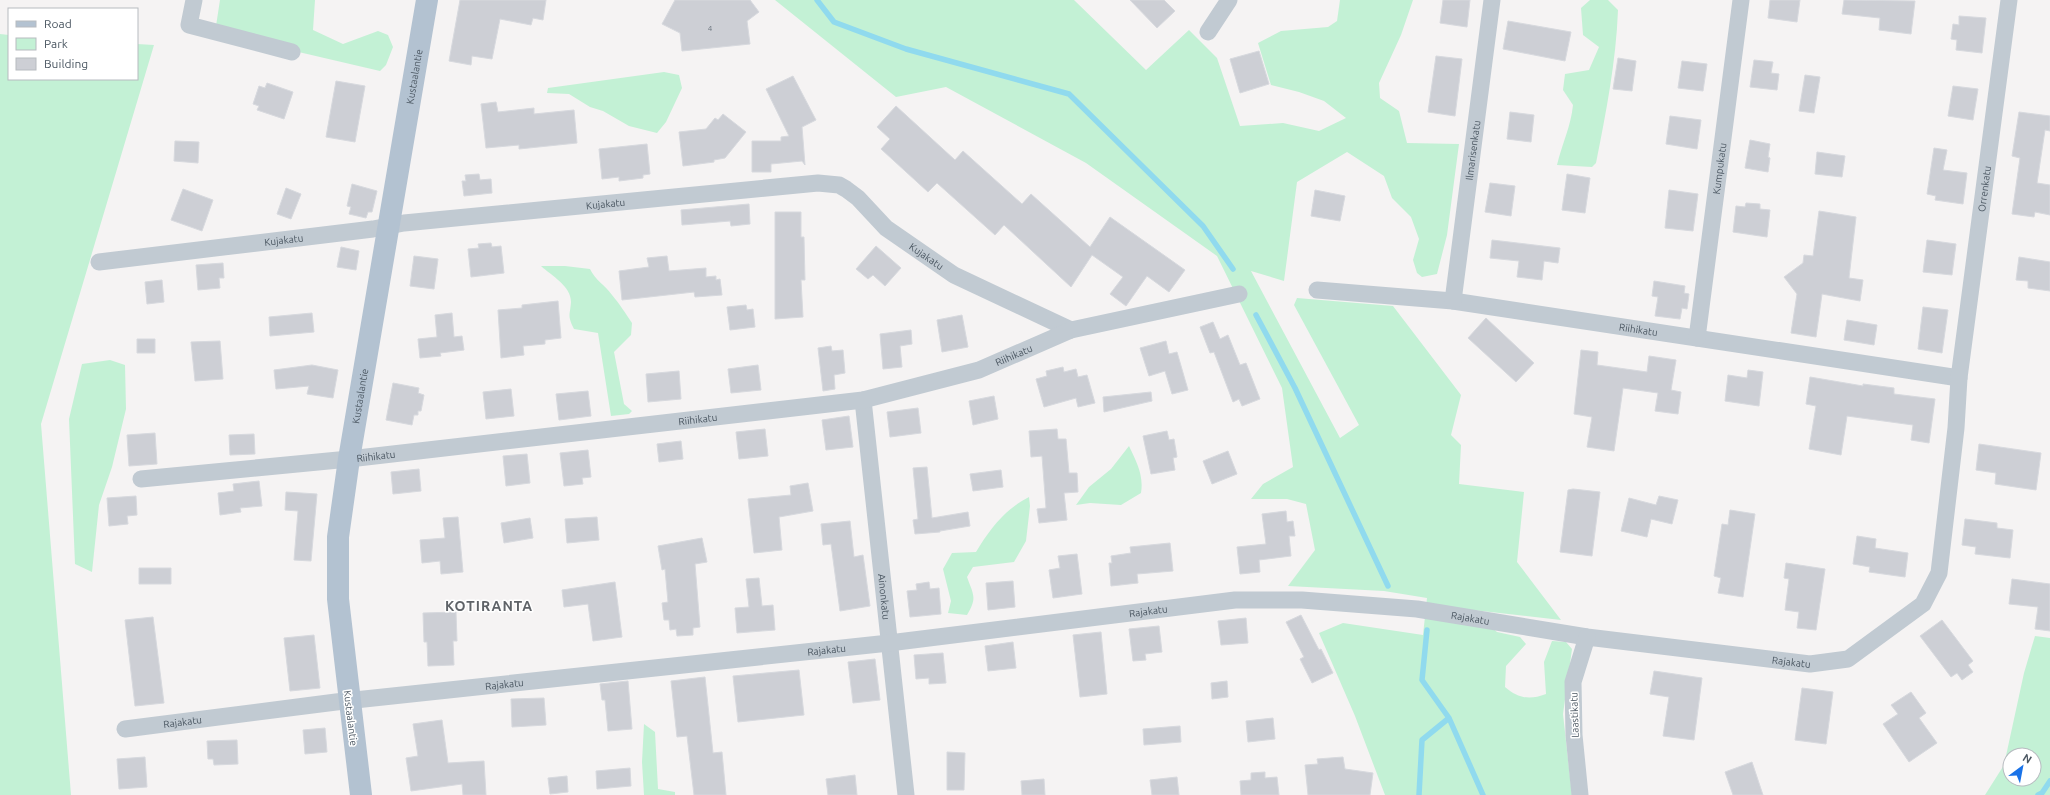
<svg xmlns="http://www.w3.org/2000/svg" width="2050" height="795" font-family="Ubuntu,sans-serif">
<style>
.green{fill:#c3f1d5;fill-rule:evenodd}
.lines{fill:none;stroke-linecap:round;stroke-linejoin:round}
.stream{stroke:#90daee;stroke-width:5.5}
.building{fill:#cdcfd5;stroke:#d7d9de}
.minor{stroke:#c1cad2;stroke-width:17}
.major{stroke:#b3c2d1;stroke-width:22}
.labels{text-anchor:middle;stroke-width:3;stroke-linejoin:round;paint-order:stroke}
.number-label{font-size:8px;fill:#6b747e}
.street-label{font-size:10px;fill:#4a5661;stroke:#fff}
.district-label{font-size:14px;font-weight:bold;letter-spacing:1px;fill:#5f6368;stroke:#fff}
</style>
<rect width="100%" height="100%" fill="#f5f3f3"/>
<path class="green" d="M220,0H315L313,30L343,44L378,31L388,35L393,47L386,65L380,71L290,50L216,26Z
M775,0H1074L1146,70L1189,30L1217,58L1240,126L1283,123L1319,131L1346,118L1324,101L1299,92L1271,85L1258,43L1281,31L1328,27L1337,21L1340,0H1413L1401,35L1379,83L1380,98L1399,111L1407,143L1459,144L1447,235L1437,274L1422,277L1417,273L1413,260L1419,239L1411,217L1392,198L1384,176L1347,152L1297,182L1284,281L1251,271L1340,438L1359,425L1294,305L1297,298L1393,306L1461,395L1451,435L1461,445L1459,484L1524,492L1517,562L1561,620L1473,610L1497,632L1520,637L1526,644L1506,666L1505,687C1519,699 1530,700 1546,694L1544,662L1552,641L1566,642L1572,649L1563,714L1572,795H1385L1355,716L1319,633L1343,623L1423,635L1427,598L1384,591L1288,586L1315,550L1306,504L1287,499H1251L1263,484L1293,467L1282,388L1217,256L1086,163L946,87L896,97Z
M1590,0H1608L1618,10C1616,62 1606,112 1596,163L1592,167L1557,165C1562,144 1571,126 1573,105L1563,90L1565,74L1589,70L1599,47L1583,35L1581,8Z
M0,34L9,35V79H137V44L154,45L41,424L71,795H0Z
M664,72L679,75L682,88L666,122L657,133L629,126L603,111L590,107L569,94L547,93L548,88Z
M541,266H565L590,269C595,280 605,285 612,295C619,303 626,314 632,323L631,335L614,352L624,404L632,411L629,414L611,416L598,333L574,329C567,315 570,316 571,302C571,286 552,276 541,266Z
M110,360L125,365L126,409L112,467L99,505L92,572L75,564L69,419L82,364Z
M1129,446C1136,461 1144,475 1141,493L1121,505L1090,503L1076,505L1089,487L1111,469Z
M1029,497L1030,506L1026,541L1014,562L973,567L967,577C974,596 977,598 967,615L948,613L951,601L943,569L952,553L976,552C990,529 1005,509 1029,497Z
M2035,636L2050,638V795H1985L2004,765L2024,673ZM2010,755H2034V779H2010Z
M644,724L655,732L658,789L675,792V795H644L642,762Z"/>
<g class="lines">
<path class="stream" d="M817,0L834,22L906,49L1069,94L1203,226L1233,269
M1256,315L1295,388L1388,586
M1427,630L1422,680L1449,718L1483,795
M1419,795L1422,740L1449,718
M2038,795L2042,793L2050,781"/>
</g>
<path class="building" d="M460,0H546L543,20L533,18L531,25L500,19L492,59L472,56L471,65L449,61Z
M675,0H750L759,12L747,21L750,44L682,51L680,33L662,24Z
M1130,0H1164L1175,11L1157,28Z
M1443,0H1470L1467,27L1440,23Z
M1770,0H1800L1797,22L1768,18Z
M1844,0L1915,1L1911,34L1879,30L1880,18L1842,14Z
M1959,16L1986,18L1982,53L1956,50L1957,40L1951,39L1953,24L1959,25Z
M1508,21L1571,32L1565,61L1503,49Z
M1259,51L1269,84L1240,93L1230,59Z
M1436,56L1462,59L1455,116L1428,112Z
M1618,58L1636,61L1632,91L1613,89Z
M1754,60L1773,62L1771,73L1779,74L1777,90L1750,87Z
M1682,61L1707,64L1703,91L1678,88Z
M1805,75L1820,77L1814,113L1799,111Z
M793,76L816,120L802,127L805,165L802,161L771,164V172H752V141H781V137L789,136L766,89Z
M336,81L365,86L355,142L326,137Z
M267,83L293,92L284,119L257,110L259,106L253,104L259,86L265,88Z
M1953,86L1978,89L1973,120L1948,116Z
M496,102L498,112L534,108V114L574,110L577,143L519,149V145L486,148L481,104Z
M896,106L955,160L963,151L1022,204L1031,194L1090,247L1110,217L1185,270L1169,292L1147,276L1126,306L1110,294L1123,277L1092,255L1071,287L1004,225L995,235L937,183L928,192L881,149L890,139L877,127Z
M1510,112L1534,115L1531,142L1507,139Z
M2019,112L2050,116V131L2045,130L2037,183L2050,185V215L2035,212L2034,217L2012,214L2020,158L2012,156Z
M723,114L746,132L725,158L714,160V162L683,166L679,132L706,129L715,118L718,120Z
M1670,116L1701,120L1697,149L1666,144Z
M1750,140L1770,144L1768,157L1770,158L1768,172L1745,168Z
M175,141L199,142L198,163L174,161Z
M647,144L650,174L643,175V178L619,181V177L602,179L599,149Z
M1934,148L1947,150L1943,170L1967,173L1963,204L1935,200L1936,196L1927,194Z
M1817,152L1845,156L1842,177L1815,174Z
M479,174L480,180L491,179L492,193L464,196L462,181H466L465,175Z
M1567,174L1590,178L1585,213L1562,210Z
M1490,183L1515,186L1511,216L1485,212Z
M352,184L377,191L372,212H368L366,218L349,214L351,207L347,206Z
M286,188L301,194L291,219L277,214Z
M183,189L213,200L202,231L171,220Z
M1315,190L1345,196L1340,221L1311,216Z
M1669,190L1698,194L1693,231L1665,228Z
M1746,203L1760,204V209L1770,210L1767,237L1733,232L1736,206L1745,207Z
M749,204L750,224L731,226L730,221L682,225L681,210Z
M1819,211L1856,217L1849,278L1863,280L1860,301L1822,294L1816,337L1791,333L1797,294L1784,277L1803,263L1804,255L1813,256Z
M775,212H801V237H804L805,280H801L803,317L775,319Z
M1492,240L1560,248L1558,263L1544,261L1542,280L1517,277L1519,261L1490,258Z
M1927,240L1956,244L1952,275L1923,272Z
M491,243L492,247L501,246L504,273L471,277L468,249L479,248L478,244Z
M876,246L901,268L885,286L873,275L868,279L856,269Z
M341,247L359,251L356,270L337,267Z
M414,256L438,259L434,289L410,286Z
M667,256L669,271L706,268V277L716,276V280L720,279L722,295L695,297L694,292L622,300L619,271L649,267L647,258Z
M2019,257L2050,262V291L2028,288V281L2016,280Z
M223,263L224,278H219L220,288L198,290L196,265Z
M162,280L164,302L147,304L145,282Z
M1654,281L1685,286L1684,293L1689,294L1687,309L1682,308L1680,319L1655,316L1658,297L1652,296Z
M558,301L561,338L545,340V344L523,346L524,355L501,358L498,310L522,308V305Z
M746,305L747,310L753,309L755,327L730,330L727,307Z
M1923,307L1948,310L1942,353L1918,349Z
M312,313L314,332L270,336L269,317Z
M452,313L454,337L462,336L464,350L440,353L441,356L420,358L418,339L437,337L435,315Z
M962,315L968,347L942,352L937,320Z
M1486,318L1534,363L1516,382L1468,338Z
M1847,320L1877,325L1874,345L1844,340Z
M1213,322L1220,339L1228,335L1240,365L1246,363L1260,399L1242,406L1239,399L1233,402L1214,352L1210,353L1200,327Z
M911,330L912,344L900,346L902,367L883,369L880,334Z
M137,339H155V353H137Z
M220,341L223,379L195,381L191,342Z
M1166,341L1169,354L1177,352L1188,390L1172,394L1165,371L1149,376L1140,348Z
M831,346L832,351L843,350L845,373L834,375L835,389L823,391L818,348Z
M1581,350L1598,352L1597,365L1647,372L1649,356L1676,360L1671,390L1681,392L1678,414L1655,411L1658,393L1623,388L1614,451L1587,447L1592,417L1574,414Z
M312,365L338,370L333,398L307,394L309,386L276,389L274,370Z
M758,365L761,390L731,393L728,369Z
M1063,367L1064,372L1076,369L1078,377L1087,375L1095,403L1078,407L1076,398L1044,407L1036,379L1047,376L1046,371Z
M1748,370L1763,372L1759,406L1725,401L1728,375L1747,378Z
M679,371L681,399L648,402L646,374Z
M1810,377L1863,386V384L1894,388V394L1935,399L1929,443L1911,440L1913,425L1847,416L1841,455L1809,449L1816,406L1806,404Z
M393,383L419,388L418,393L424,395L421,411H418V415H414L412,425L386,420Z
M511,389L514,416L486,419L483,392Z
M588,391L591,416L559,420L556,394Z
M1151,392L1152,401L1104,412L1103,397Z
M994,396L998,419L973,425L969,401Z
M918,408L921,433L890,437L887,412Z
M849,416L853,447L826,450L822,420Z
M765,429L768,456L739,459L736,432Z
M1057,429L1058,439H1066L1069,473H1077L1078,492L1064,493L1067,520L1039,523L1037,509L1046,508L1042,456L1031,457L1029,431Z
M1167,431L1169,440L1174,439L1177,457L1173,458L1175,470L1151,474L1143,436Z
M155,433L157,464L129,466L127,435Z
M254,434L255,454L230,455L229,435Z
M681,441L683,459L659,462L657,444Z
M1979,444L2041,453L2036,490L1995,484L1996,473L1976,470Z
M588,450L591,477L582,478L583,484L564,486L560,453Z
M1228,451L1237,474L1212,484L1203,461Z
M527,454L530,483L506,486L503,456Z
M927,467L932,518L968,512L970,526L940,531V532L915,534L913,520L918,519L913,468Z
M419,469L421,491L393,494L391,472Z
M1001,470L1003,487L973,491L970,474Z
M259,481L262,506L240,508L241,512L220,515L218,493L234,491L233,484Z
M808,483L813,511L779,517L782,550L754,553L748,499L791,495L790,486Z
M1573,489L1600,492L1592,556L1560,552L1568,490Z
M286,492L317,494L311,561L294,560L298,511L285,510Z
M136,496L137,515L127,516L128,524L109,526L107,498Z
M1659,496L1678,500L1672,524L1651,519L1647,537L1621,531L1629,498L1656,505Z
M1730,510L1755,514L1743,597L1718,593L1721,578L1714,576L1722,524L1728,525Z
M1286,511L1287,522L1293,521L1295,536H1289L1291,556L1259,560L1260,572L1240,574L1237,547L1266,544L1262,514Z
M458,517L463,572L441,574L440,561L422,563L420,540L445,538L443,518Z
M597,517L599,540L567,543L565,519Z
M530,518L533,538L504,543L501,523Z
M1965,519L1997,523V528L2013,530L2010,558L1975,554L1976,547L1962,545Z
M850,521L854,557L863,555L870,606L840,611L831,544L823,545L821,524Z
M1857,536L1876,539L1875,548L1908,553L1905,577L1869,572L1870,567L1853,564Z
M702,538L707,562L695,564L700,627L693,628V635L677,636L676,629L670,630L669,620H664L662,603L668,602L665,569L662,570L658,546Z
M1170,543L1173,571L1137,574L1138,583L1111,586L1109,563H1112L1111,556L1131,553L1130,547Z
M1077,554L1082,594L1053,598L1049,570L1060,568L1058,556Z
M1786,563L1825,569L1816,630L1797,628L1799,612L1785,610L1789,579L1784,578Z
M139,568H171V584H139Z
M759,578L762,606L773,605L775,630L737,633L735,608L749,607L746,579Z
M2012,579L2050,584V631L2035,629L2038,607L2009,604Z
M1013,581L1015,607L988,610L986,583Z
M615,582L622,637L593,641L588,604L564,607L562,590Z
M929,582L930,589L939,588L941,614L910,617L907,591L917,590L916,584Z
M456,612L457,641H453L454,665L428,666L427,642H424L423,613Z
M1301,615L1319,650L1321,649L1333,673L1312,683L1300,659L1304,657L1286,622Z
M153,617L164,703L135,706L125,620Z
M1246,618L1248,643L1221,645L1218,621Z
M1942,620L1973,661L1968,665L1973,672L1962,680L1957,673L1951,677L1920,636Z
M1159,626L1162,652L1145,654L1146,660L1133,661L1129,629Z
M1101,632L1107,694L1080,697L1073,635Z
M314,635L320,688L290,691L284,638Z
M1013,642L1016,668L988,671L985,646Z
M943,653L946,683L929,684V678L916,679L914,655Z
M875,659L880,700L853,703L848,662Z
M799,670L804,715L738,722L733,676Z
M1654,671L1702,678L1694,740L1663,736L1669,697L1650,694Z
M705,677L713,753L722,752L726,795H694L687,736L677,737L671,681Z
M628,681L632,729L608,731L605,700H602L600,684Z
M1227,681L1228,697L1212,699L1211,683Z
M1802,688L1833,692L1826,744L1795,740Z
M1911,692L1926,713L1919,718L1937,743L1909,762L1883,724L1898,714L1891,705Z
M544,698L546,725L512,727L511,699Z
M1273,718L1275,739L1248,742L1246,721Z
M442,720L448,763L484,761L486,795H463L462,784L411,791L406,758L418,756L413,724Z
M1180,726L1181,742L1144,745L1143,729Z
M325,728L327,752L305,754L303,730Z
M237,740L238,764L214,765L213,759H208L207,741Z
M947,752L965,753L964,790H947Z
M145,757L147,787L119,789L117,759Z
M1343,757L1345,769L1373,773L1370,795H1308L1305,765L1318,764L1317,759Z
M1752,762L1763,795H1733L1725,772Z
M630,768L631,786L597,789L596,771Z
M1265,772V778L1277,777L1279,795H1241L1240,781L1251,780V773Z
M855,775L857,795H828L826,779Z
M567,776L568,792L550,794L548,778Z
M1177,777L1179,795H1152L1150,780Z
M1044,779L1045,795H1022L1021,781Z"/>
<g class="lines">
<g class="minor">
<path d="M194,0L189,25L292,52"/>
<path d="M1208,32L1229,0"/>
<path id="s1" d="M99,262L373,229L404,223L818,183L839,185L846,189L858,198L886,228L954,275L1071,330"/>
<path id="s2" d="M1317,290L1453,301L1959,378"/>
<path id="s3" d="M1453,301L1492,0"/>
<path id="s4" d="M1697,338L1741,0"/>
<path id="s5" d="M863,400L906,795"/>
<path id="s6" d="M141,479L349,459L863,400L979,370L1071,330L1239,294"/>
<path id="s7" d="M125,729L336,702L889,643L1235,600H1302L1417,609L1587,637L1810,664L1848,659L1923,604L1939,573L1956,428L1959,378L2009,0"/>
<path d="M1580,795L1574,735L1573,682L1587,637"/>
</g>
<path class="major" id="s8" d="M361,795L338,599V537L349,459L427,0"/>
</g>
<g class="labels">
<g class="number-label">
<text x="710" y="31">4</text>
</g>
<g class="street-label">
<text dy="4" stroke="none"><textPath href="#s8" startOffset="726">Kustaalantie</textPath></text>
<text dy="4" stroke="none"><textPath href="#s3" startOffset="152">Ilmarisenkatu</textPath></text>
<text dy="4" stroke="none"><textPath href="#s4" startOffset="171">Kumpukatu</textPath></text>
<text dy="4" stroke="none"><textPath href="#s7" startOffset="2250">Orrenkatu</textPath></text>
<text dy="4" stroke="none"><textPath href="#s1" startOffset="510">Kujakatu</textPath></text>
<text dy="4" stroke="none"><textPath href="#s1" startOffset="186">Kujakatu</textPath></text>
<text dy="4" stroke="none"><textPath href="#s1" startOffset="858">Kujakatu</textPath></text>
<text dy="4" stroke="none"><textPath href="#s2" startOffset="324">Riihikatu</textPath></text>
<text dy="4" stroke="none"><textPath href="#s6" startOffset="884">Riihikatu</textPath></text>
<text dy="4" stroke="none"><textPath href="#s8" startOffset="402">Kustaalantie</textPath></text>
<text dy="4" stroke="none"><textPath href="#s6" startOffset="560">Riihikatu</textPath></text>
<text dy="4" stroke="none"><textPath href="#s6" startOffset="236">Riihikatu</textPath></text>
<text dy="4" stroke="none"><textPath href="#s5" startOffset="198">Ainonkatu</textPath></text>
<text dy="4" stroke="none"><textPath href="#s7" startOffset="1030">Rajakatu</textPath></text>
<text dy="4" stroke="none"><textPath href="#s7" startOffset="1354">Rajakatu</textPath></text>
<text dy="4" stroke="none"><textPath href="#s7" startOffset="706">Rajakatu</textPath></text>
<text dy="4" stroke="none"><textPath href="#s7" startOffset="1678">Rajakatu</textPath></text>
<text dy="4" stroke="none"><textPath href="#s7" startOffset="382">Rajakatu</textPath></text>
<text transform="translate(1574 715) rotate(-92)" y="4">Laastikatu</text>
<text transform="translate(351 718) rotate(83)" y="4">Kustaalantie</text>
<text dy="4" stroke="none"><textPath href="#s7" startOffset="58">Rajakatu</textPath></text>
</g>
<g class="district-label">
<text x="489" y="611">KOTIRANTA</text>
</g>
</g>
<rect x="8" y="8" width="130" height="72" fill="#ffffff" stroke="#b7bbc0"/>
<rect x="16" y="21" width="20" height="6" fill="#b3c2d1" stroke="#b7bbc0"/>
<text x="44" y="28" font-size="12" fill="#4a5661">Road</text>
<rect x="16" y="38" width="20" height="12" fill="#c3f1d5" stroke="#b7bbc0"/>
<text x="44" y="48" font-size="12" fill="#4a5661">Park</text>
<rect x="16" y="58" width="20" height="12" fill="#cdcfd5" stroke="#b7bbc0"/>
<text x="44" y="68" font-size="12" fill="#4a5661">Building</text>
<g transform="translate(2022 767) rotate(32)"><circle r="19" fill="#ffffff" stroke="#b7bbc0"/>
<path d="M0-3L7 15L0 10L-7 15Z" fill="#1a73e8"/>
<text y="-6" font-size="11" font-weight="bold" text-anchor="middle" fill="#4a5661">N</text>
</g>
</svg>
